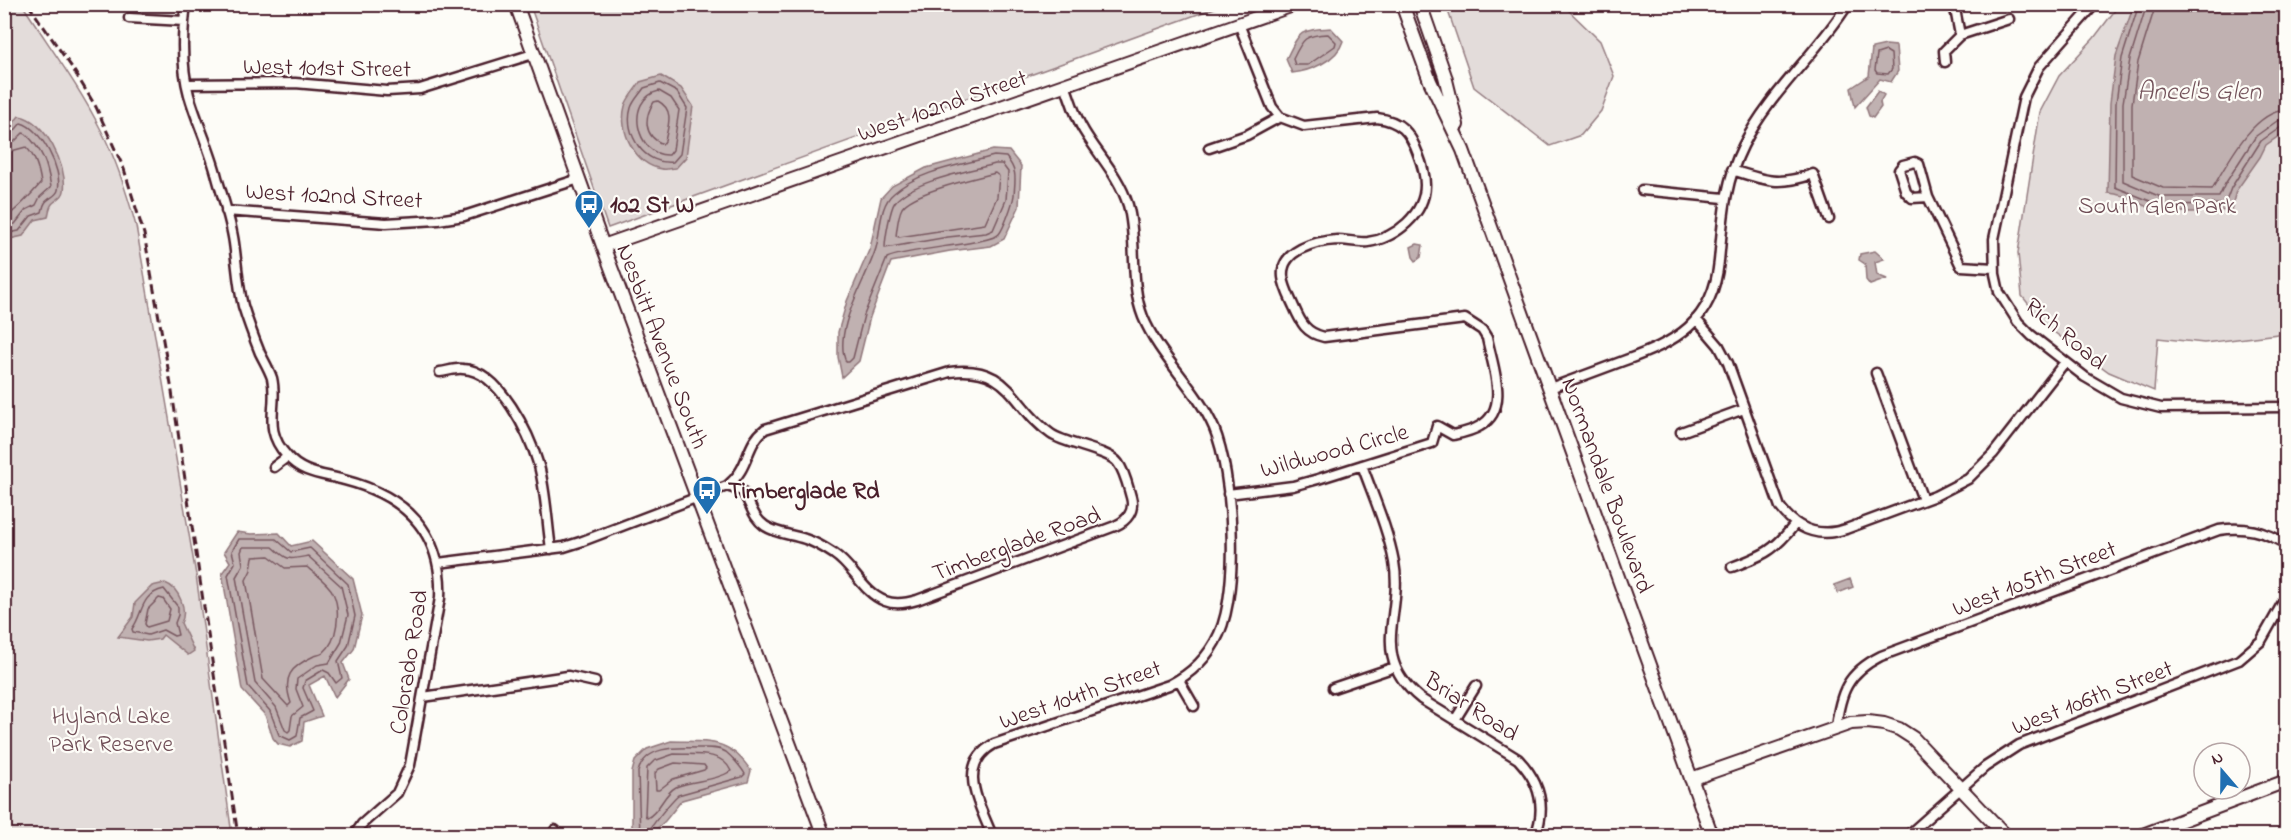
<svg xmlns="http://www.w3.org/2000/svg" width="2291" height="840" font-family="'Indie Flower',sans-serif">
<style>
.green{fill:#e3dcda;stroke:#967e82;stroke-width:1.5}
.water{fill:#c0b1b1;stroke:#91777b;stroke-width:1.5}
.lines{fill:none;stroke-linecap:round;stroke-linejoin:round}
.shore{stroke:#795961;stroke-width:1.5}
.street-casing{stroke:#4a1f2b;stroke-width:13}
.secondary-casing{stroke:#4a1f2b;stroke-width:16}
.street{stroke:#fdfcf7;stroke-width:8}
.secondary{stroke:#fdfcf7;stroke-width:12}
.rail{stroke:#4a1f2b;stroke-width:3;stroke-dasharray:9 4.5;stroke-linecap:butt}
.labels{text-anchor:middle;stroke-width:4.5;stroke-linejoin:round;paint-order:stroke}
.street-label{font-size:24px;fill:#4a1f2b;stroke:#fdfcf7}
.poi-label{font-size:24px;font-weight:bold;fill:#4a1f2b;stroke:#fdfcf7;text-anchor:start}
.park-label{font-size:24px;fill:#704e57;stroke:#fdfcf7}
.water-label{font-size:26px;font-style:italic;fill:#73525a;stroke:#fdfcf7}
</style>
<rect width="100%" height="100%" fill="#fdfcf7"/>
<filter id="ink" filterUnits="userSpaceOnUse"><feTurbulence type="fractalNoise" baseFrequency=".0167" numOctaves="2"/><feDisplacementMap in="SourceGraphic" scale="12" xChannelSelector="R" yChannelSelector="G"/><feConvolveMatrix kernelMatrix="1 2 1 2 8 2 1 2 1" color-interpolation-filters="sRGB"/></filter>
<g filter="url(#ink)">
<path class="green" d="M22,4C49,46 79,86 101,130C117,161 127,193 136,226L196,575L232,835L5,836L4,5Z
M530,5H1223L608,228Z
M1446,5H1563L1600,41L1614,76L1601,111L1581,135L1550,146L1474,87Z
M2119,5H2286V333L2204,343L2158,338L2154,391L2109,372L2047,327L2022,296L2018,253L2040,112L2059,76L2094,38Z"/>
<path class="water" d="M2134,5H2286V131L2266,145L2260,157L2236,191L2231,210C2216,211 2169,214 2156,210C2139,205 2126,194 2108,193L2110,103L2116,56Z
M1331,28L1343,41C1337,61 1310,71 1292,73L1286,59C1300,31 1299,30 1331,28Z
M1886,45L1896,46L1898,71L1891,82L1880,79L1855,107L1851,88L1869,76L1872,48Z
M661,76L681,88L693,106L686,157L676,168C672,168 666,170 662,169C635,165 618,131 625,106C627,98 636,89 640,82Z
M1878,91L1884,95L1880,102L1881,107L1873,118L1869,116L1866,107Z
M19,116C45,119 68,167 64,191C63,198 56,199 52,204C49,208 49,213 48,217L35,220L23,236L5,240V133Z
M993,150L1009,151L1021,166L1019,207L1004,239L991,246L950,251L891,262L870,317L859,361L842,377L838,357V332L847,301L870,248L881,198L892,186L926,168Z
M1417,244L1423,245L1421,257L1416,261L1413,257L1411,247Z
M1875,251L1884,259L1875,262L1877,275L1887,279L1870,285L1866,280L1865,264L1859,260L1860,254Z
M237,532L251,534L279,533L291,546L312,541L353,579L362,615L354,649L343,663L349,679L335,697L325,676L309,685L322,716L304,722L302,741L290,747L278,744L273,738L265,715L242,690L222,573L230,562L224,552Z
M1850,579L1853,587L1838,593L1834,585Z
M165,583C179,588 188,610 181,623L194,651L188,655L163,635L160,639L147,641L118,637L133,617L135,603L152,586Z
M671,741C708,742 729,737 751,771L748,782L682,800L665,821L650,835H634L632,827V772L635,761L647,749Z"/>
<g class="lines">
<path class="shore" d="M2139,4L2122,58L2116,103L2115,187L2160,205L2225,204L2231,188L2261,141L2281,127L2286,126
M2147,4L2130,59L2123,103V181L2161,197H2219L2225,184L2256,136L2277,121L2286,119
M2156,4L2138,62L2132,104V175L2163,188L2212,189C2227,164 2253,111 2286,110
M1328,34L1336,42L1335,46L1308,65H1295L1293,59C1303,38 1305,35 1328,34Z
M1886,51L1891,54L1892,69L1888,74L1877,73L1875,70L1877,54Z
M660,83L677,92L687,108L680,154L673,162C645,166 623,134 631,108C633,101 640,94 644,88Z
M659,91L671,98L679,110L673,150L669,155C636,157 624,99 659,91Z
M658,101C675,110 668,126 665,141L663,144C643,136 644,117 654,102Z
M4,137L11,135L21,123C41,128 63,170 58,190C57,196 48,198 45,203C43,206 43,209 42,212L31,216L19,231L4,234
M4,144L14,142L23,133L26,134C43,151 47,163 51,187L40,197L36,205L26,210L15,224L4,226
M4,153L26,147C36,157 39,170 41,183C35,190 12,216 4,217
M994,156L1006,157C1018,172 1015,178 1014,195C1013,203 1004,228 999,234C991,244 908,248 887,258L864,315L853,358L849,362H846C832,330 867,279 876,248C881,230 879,205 894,193C920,170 962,165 994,156Z
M995,164H1002L1008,172L1006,200L993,230L986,233L948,237L885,248C885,239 890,209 895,202C912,181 969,171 995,164Z
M995,173L999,176L997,197L985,224L899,237L896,236C897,229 898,215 902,208C912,192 976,178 995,173Z
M239,539H276L291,552L310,548L348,584L355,616L348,646L338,661L342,678L336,683L329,673L323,670L305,681L303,688L313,711L300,718L297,736L290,740L279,735L270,711L248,686L228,575L235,563L232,551Z
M243,547H273C288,561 288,560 308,556L341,586L348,615L341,643L329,663L317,665L297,679L296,689L303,707L292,716L290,730L288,732L285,730L276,707L255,683L236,577L243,565L241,552Z
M269,556L285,568L307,567C314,574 329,583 333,593C341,610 338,641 323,653C320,655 317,655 314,656C290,667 282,677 291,703L288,706L263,679L246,580L251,570L253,557Z
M164,589L178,607V615L175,623L178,635L174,636L163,630L148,635L133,632L132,629C144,613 139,595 164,589Z
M159,598L163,599L170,609L167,621L147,627L145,624L148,609Z
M674,754C693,755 722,750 731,771C716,781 693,780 676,787C663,794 660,812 647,818L645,815L647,768L654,761Z
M675,763L704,765L706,768L704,770L673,779L659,790H656L655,773L659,769Z
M640,836L638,772C645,746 675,747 698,748C707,748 718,747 726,752C732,757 741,767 745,774L742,777L678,795C672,800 647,830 647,836"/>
<g class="street-casing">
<path id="street" d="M186,4C182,34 181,66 189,95C197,123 210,149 217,177C223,199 231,221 234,243C237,264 238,286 243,306C248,322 254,338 260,353C264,361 269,369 272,378C279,408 261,427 287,456C302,474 323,474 344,480C406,496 443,533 440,598L410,765L397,793L362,824L354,836
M1954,4L1960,35
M2095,4L2039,67L2024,97L1994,239L1995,274L1999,292L2018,322L2031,335L2085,377L2121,398L2161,408L2286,407
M129,18L184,21
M1945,62L1944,51L1960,35L2009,19
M187,84L295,83L387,91L420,89L533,54
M1209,148L1247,135L1280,117
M1732,170C1766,181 1779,186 1813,174L1829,219
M1642,190L1724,198
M1928,197L1912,198L1906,192L1899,170L1903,165L1915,162L1919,164L1928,197L1961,266L1994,268
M226,211L386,223L438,220L464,216L579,179
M1696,319L1719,346L1728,363L1780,507C1797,530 1819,538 1846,529L1935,496L1968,479L1993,454L2065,362
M440,372C448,371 456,368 463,369C500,370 530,436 539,466C546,492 547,522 551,549
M1876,373L1923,500
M1550,388C1575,379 1599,370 1623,361C1676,342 1713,323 1719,261C1723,220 1724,184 1743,146C1769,93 1816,55 1848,4
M1681,432L1744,409
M1362,465C1373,496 1388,529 1394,562C1404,615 1367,655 1421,699L1518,759C1539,781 1547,807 1535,836
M274,467L287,457
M1228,494L1293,486L1318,479L1432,443L1437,426L1453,435C1462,433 1472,431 1480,426C1511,409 1492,365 1487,338L1482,330L1465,319L1324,337C1306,333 1301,323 1294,307C1290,298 1284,287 1283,277C1280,250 1316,241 1337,240C1347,240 1358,243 1368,242C1396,238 1425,214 1425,185C1425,174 1422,164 1418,154C1410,132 1401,121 1377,118L1304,126L1280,117L1272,107L1239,24
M438,563L564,547L580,542L727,486C751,467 744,446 765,429L950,372C1011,364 1012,407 1051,434C1067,445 1109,450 1118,463C1125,472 1128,487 1131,497C1135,511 1127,521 1115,526L917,600C907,603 895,605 885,601C863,593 853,566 834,554C825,548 815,542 805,539C791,534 777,534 765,526C752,517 751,503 742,491L727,486
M1732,567C1764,555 1774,551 1796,523
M1179,680L1194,706
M1333,688L1395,667
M423,697L568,676L595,682
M1455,720L1476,686
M1836,728C1840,693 1847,673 1881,656L2219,530C2244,526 2264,531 2286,544
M555,830L561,836
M992,836C980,804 955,766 994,744L1169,685C1191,674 1209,656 1219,634C1240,588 1233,474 1214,428C1196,387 1160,358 1143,317C1129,282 1138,241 1128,205C1119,176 1099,156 1084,131C1075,117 1071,100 1065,85
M1907,836L1985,767L2019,745L2239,660L2261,641L2286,597"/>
</g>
<g class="secondary-casing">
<path id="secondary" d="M516,4L603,246L824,836
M1402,4L1430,81L1463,150L1712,836
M1420,4L1445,76L1457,125
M603,246L1296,4
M1691,779L1851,723L1868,722L1884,724L1899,729L1913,738L2006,836
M2140,836L2286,781"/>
</g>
<use href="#street" class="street"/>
<use href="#secondary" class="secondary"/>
<path class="rail" d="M28,4L73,69L96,107L124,169L144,234L171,385L238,836"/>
</g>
</g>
<defs>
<g id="bus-pin" transform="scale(1.5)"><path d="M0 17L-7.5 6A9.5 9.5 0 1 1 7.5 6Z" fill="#1f6fb2" stroke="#fdfcf7"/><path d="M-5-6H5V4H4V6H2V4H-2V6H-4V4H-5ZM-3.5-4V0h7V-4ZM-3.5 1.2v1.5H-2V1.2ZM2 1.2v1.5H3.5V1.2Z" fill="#fff"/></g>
</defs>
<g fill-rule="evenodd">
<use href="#bus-pin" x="589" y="204"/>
<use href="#bus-pin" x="707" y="490"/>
</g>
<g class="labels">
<g class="street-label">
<text transform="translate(327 67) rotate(1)" y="8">West 101st Street</text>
<text transform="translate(942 105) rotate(-19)" y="8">West 102nd Street</text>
<text transform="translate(334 195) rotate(3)" y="8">West 102nd Street</text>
<text transform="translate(2066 333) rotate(40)" y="8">Rich Road</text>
<text transform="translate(663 346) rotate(69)" y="8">Nesbitt Avenue South</text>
<text transform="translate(1334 450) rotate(-15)" y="8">Wildwood Circle</text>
<text transform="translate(1608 485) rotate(70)" y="8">Normandale Boulevard</text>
<text transform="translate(1016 543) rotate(-20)" y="8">Timberglade Road</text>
<text transform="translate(2034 578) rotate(-21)" y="8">West 105th Street</text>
<text transform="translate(408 662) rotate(-81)" y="8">Colorado Road</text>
<text transform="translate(1080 694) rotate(-19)" y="8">West 104th Street</text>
<text transform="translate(2092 697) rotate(-21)" y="8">West 106th Street</text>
<text transform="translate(1472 706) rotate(33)" y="8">Briar Road</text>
</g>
<g class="poi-label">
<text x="610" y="212">102 St W</text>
<text x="728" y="498">Timberglade Rd</text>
</g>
<g class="park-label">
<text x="2157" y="213">South Glen Park</text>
<text x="111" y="723">Hyland Lake<tspan x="111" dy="28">Park Reserve</tspan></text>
</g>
<g class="water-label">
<text x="2199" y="99">Ancel's Glen</text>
</g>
</g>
<rect width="2291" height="840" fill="none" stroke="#fdfcf7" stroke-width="24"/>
<rect x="12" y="12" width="2267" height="816" fill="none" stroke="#4a1f2b" stroke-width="2" filter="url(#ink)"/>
<g transform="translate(2222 771) rotate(340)"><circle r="28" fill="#fdfcf7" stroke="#b5a4a5" stroke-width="1.5"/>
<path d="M0-4.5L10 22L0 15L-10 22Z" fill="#1f6fb2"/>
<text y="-9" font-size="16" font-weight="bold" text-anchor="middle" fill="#4a1f2b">N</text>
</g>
</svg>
